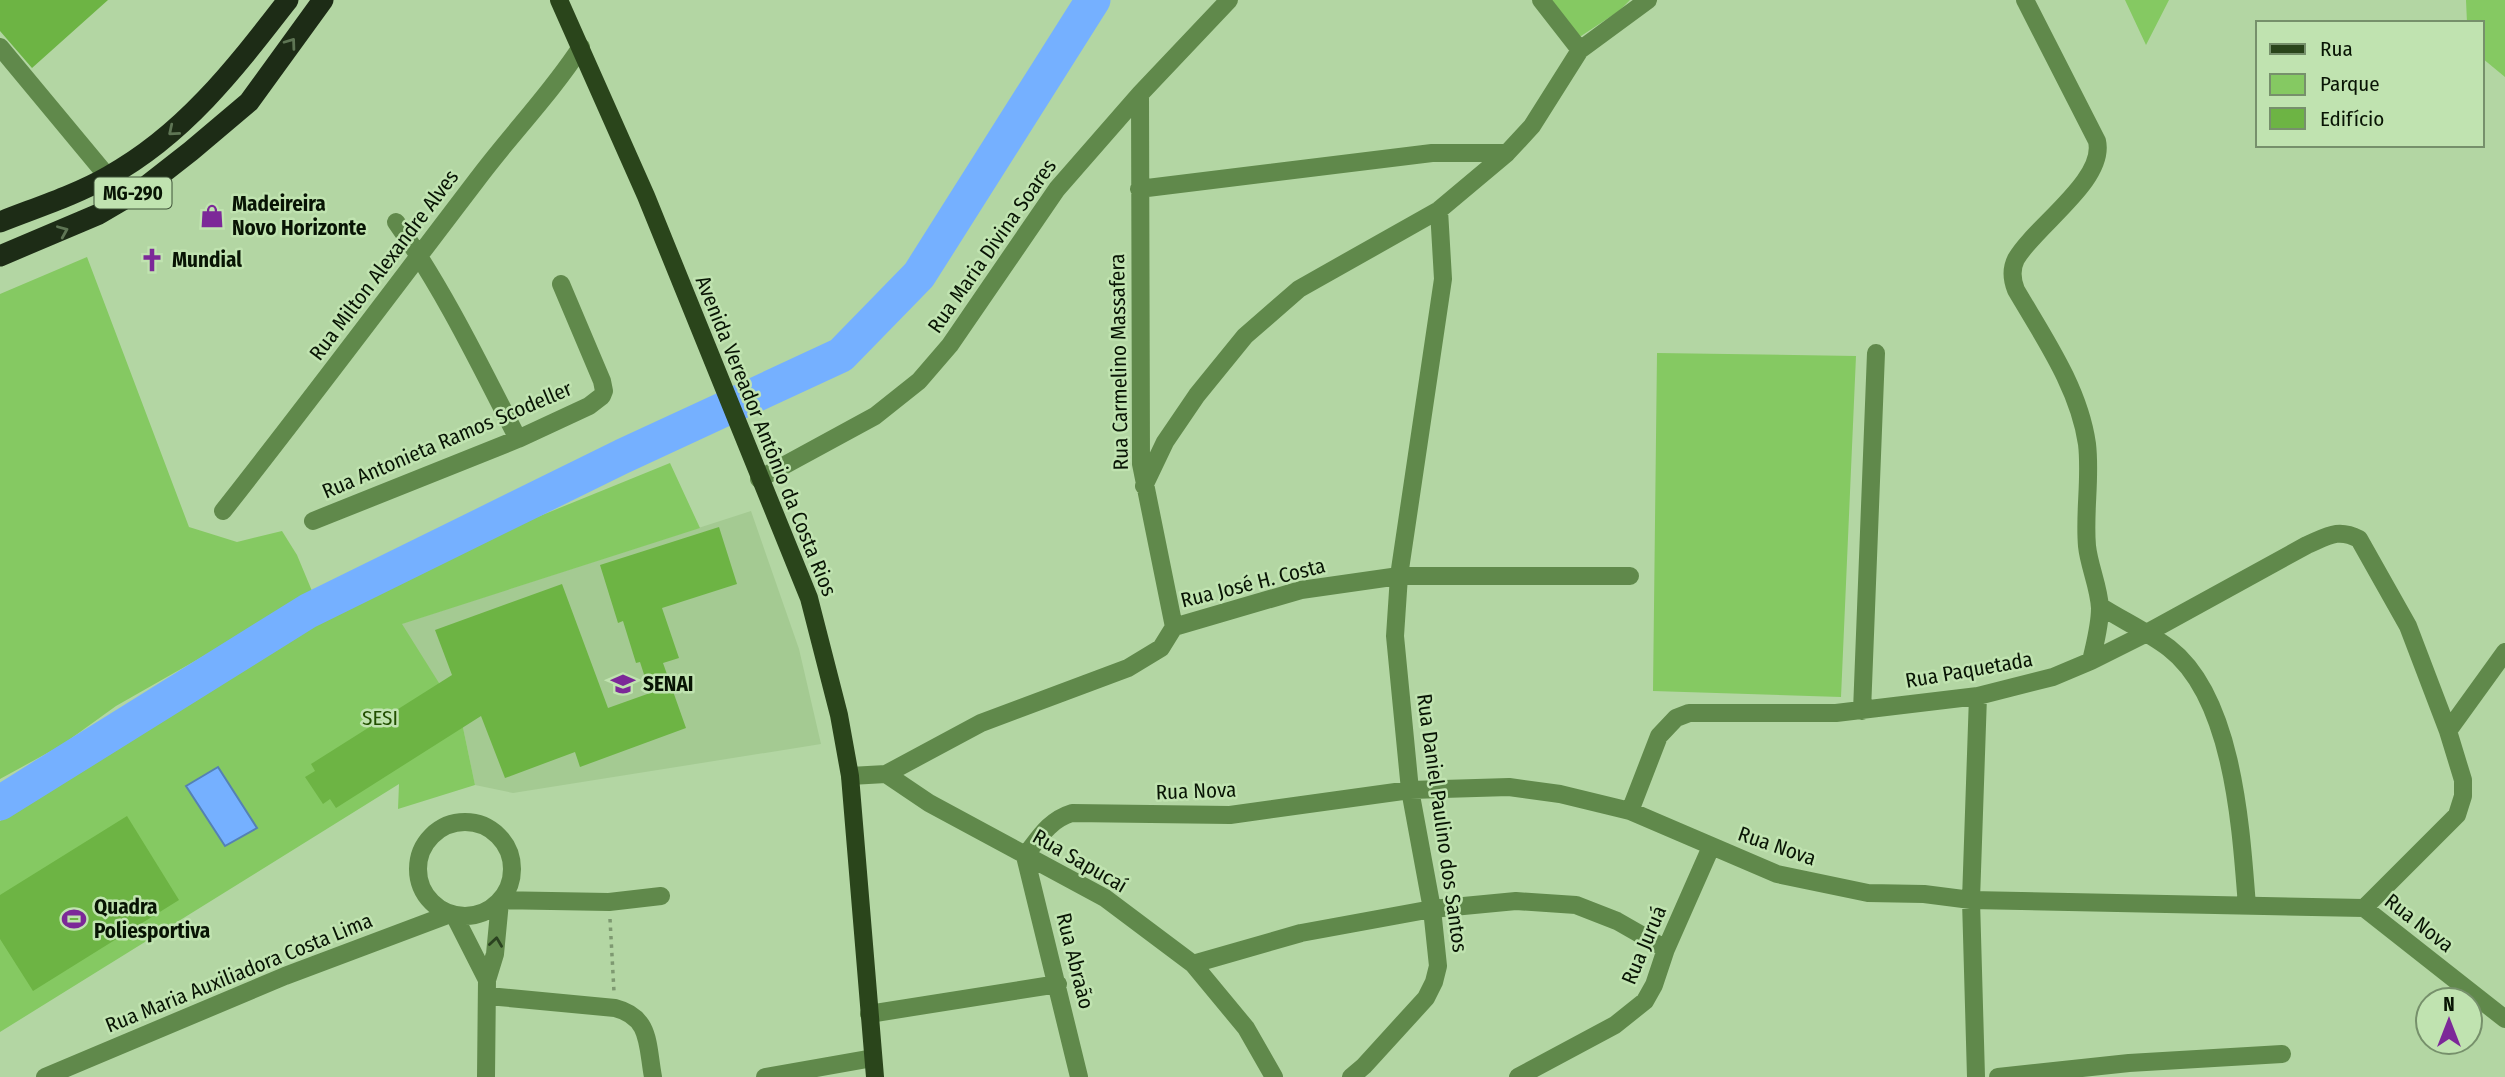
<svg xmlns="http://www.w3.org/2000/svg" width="2505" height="1077" font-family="'Fira Sans Condensed',sans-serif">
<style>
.built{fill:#a4ca92}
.green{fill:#85c962}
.water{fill:#75b0ff;stroke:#5481b4;stroke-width:2}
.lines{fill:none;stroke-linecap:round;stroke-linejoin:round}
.river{stroke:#75b0ff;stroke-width:35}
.building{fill:#6db444}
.path{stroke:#7e9971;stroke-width:3.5;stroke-dasharray:3.5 5;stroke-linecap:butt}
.minor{stroke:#60894b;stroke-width:18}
.major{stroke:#2a451b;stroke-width:18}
.highway{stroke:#1d2c16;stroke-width:21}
.oneway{stroke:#5e7554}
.oneway2{stroke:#2b4320}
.labels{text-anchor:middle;stroke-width:5;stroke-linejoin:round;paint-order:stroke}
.shield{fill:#c0e3b0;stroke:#3f5238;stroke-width:2}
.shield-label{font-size:19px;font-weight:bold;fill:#081404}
.poi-label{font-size:21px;font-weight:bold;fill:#081404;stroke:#c0e3b0;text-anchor:start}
.street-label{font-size:21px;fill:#081404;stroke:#c0e3b0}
.park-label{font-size:21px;fill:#224f00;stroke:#c0e3b0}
</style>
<rect width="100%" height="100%" fill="#b3d6a3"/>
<path class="built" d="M751,511L799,649L821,744L513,793L475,785L461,718L401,624Z"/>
<path class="green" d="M1550,0H1630L1619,11L1575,40Z
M2125,0H2169L2146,45Z
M2466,0H2505V77L2482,58V23H2467Z
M87,257L189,527L237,542L282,531L297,555L312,591L258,625L116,706L62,745L0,779V294Z
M1657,353L1856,356L1841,697L1653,691Z
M670,463L700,528L402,624L461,718L475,785L398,809L399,784L0,1032V821L76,769L296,633L471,544Z"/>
<path class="water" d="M218,767L257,828L225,846L186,786Z"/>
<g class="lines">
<path class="river" d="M0,803L308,611L623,456L841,355L919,275L1093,0"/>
</g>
<path class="building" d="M0,0H108L32,68L0,31Z
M719,527L737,584L662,608L679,658L663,663L686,728L580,767L575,752L505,778L481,716L336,808L330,799L323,804L305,777L315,771L311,764L452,675L435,630L562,584L608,708L650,693L640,662L636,663L623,621L618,623L600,565Z
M127,816L179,900L33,991L0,939V895Z"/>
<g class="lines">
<path class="path" d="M610,919L614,992"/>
<path class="minor" d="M1541,0L1580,50
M0,47L108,177
M1140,94L1141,464L1174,627
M1139,189L1432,153H1507
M396,222C444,290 480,365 518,439
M759,479L875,416L919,381L950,345L1057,189L1140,94L1229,0
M1144,486L1165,442L1197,395L1245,336L1299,289L1439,210L1507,153L1532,126L1580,50L1648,0
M223,511C309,402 392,291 476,181C510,135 550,95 581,47
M313,521L518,439L589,406L602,396L604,391L602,381L561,284
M2100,606C2122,620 2148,632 2169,648C2234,698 2241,830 2247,906
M2091,661L2145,634L2307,545C2328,536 2338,528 2359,539L2408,626L2448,731L2463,780V796L2457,815L2364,908
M1862,711L1876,353
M2448,731L2505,652
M886,774L981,723L1128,668L1161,648L1174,627L1301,590L1399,576H1630
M850,776L886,774L929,803L1105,898L1193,964L1246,1028L1274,1077
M1630,811L1659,736L1676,718L1689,713H1836L1978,696L2053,677L2091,661C2095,643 2100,626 2100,608C2099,587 2089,566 2087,546C2084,512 2091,478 2087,444C2079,388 2044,338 2016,290C2012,280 2011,269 2016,259C2035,226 2106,180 2097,141L2025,0
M418 869a47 47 0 1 1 94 0a47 47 0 1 1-94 0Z
M501,900L609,902L661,896
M454,915L487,980
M1193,964L1301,933L1432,909L1516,901L1576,905L1617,921L1666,949
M488,996L615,1008C651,1017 647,1045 653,1077
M869,1014L1058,984
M45,1077L285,976L450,914
M486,1077L487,980L495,954L500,902
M765,1077L873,1058
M1079,1077L1025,856C1039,838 1049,820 1072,813L1230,815L1410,790L1509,787L1560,794L1630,811L1777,874L1868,893L1924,894L1971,900L2364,908L2505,1019
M1351,1077L1364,1066L1426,998L1434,982L1438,966L1432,909L1410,790L1395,636L1399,576L1443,279L1439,210
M1518,1077L1615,1025L1645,1001L1654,985L1666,949L1711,847
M1976,1077L1971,900L1978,696
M1998,1077L2129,1063L2282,1054"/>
<path class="major" d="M559,0L646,196L809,598L839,715L850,776L875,1077"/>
<path class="highway" d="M0,222C35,208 76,195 109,176C185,134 236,67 288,0
M0,256L99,214L145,187L191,151L249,102L323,0"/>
</g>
<defs><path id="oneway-chevron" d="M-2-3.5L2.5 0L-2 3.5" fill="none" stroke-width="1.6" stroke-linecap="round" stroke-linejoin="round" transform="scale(1.75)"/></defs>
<g class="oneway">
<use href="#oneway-chevron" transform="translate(291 43) rotate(-54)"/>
<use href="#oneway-chevron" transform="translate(173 131) rotate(140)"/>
<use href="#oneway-chevron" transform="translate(63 231) rotate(-23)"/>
</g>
<use class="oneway2" href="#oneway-chevron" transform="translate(496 942) rotate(-82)"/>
<defs>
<g id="shop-bare" transform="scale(1.89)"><path d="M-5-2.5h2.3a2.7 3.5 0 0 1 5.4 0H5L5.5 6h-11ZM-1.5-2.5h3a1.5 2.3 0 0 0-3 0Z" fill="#7c2898" stroke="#c0e3b0" stroke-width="2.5" paint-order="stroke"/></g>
<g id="church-bare" transform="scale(1.89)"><path d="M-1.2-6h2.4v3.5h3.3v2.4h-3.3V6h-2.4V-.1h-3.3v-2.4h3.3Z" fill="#7c2898" stroke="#c0e3b0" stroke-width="2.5" paint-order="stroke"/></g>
<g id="university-bare" transform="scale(1.89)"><path d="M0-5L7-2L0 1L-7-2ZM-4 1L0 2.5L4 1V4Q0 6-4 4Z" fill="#7c2898" stroke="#c0e3b0" stroke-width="2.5" paint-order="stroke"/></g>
<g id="stadium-bare" transform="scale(1.89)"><path d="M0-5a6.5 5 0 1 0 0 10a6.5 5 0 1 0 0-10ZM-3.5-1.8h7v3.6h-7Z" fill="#7c2898" stroke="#c0e3b0" stroke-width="2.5" paint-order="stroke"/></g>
</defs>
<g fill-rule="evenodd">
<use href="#shop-bare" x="212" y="216"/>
<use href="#church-bare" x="152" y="260"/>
<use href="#university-bare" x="623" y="684"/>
<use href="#stadium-bare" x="74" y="919"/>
</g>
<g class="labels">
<rect class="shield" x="94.5" y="177.5" width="77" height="31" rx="5"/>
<g class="shield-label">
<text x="133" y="200">MG-290</text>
</g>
<g class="poi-label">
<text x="232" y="211">Madeireira<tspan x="232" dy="24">Novo Horizonte</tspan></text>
<text x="172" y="267">Mundial</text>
<text x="643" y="691">SENAI</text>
<text x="94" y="914">Quadra<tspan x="94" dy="24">Poliesportiva</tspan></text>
</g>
<g class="street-label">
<text transform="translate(992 246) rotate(-55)" y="7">Rua Maria Divina Soares</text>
<text transform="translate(384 265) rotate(-53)" y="7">Rua Milton Alexandre Alves</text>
<text transform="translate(1119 362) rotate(-91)" y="7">Rua Carmelino Massafera</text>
<text transform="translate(766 436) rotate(68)" y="7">Avenida Vereador Antônio da Costa Rios</text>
<text transform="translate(447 440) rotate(-23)" y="7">Rua Antonieta Ramos Scodeller</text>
<text transform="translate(1253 583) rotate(-14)" y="7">Rua José H. Costa</text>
<text transform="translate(1969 670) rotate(-10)" y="7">Rua Paquetada</text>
<text transform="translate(1196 791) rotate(-2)" y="7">Rua Nova</text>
<text transform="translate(1442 823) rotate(82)" y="7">Rua Daniel Paulino dos Santos</text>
<text transform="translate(1777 846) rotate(19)" y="7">Rua Nova</text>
<text transform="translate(1080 861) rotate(30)" y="7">Rua Sapucaí</text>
<text transform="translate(2419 923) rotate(38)" y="7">Rua Nova</text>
<text transform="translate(1644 945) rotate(-67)" y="7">Rua Juruá</text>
<text transform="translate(1075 961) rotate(76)" y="7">Rua Abraão</text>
<text transform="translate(239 973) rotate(-22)" y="7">Rua Maria Auxiliadora Costa Lima</text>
</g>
<g class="park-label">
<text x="380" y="725">SESI</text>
</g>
</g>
<rect x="2256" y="21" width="228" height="126" fill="#c0e3b0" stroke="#76906b" stroke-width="2"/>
<rect x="2270" y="44" width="35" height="10" fill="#2a451b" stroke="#76906b" stroke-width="2"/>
<text x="2320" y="56" font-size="21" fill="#081404">Rua</text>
<rect x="2270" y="74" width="35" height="21" fill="#85c962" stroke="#76906b" stroke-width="2"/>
<text x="2320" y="91" font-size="21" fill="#081404">Parque</text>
<rect x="2270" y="108" width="35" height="21" fill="#6db444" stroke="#76906b" stroke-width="2"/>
<text x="2320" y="126" font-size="21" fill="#081404">Edifício</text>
<g transform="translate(2449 1021)"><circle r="33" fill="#c0e3b0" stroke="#76906b" stroke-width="2"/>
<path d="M0-5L12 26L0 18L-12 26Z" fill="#7c2898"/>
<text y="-10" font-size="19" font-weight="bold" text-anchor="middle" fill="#081404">N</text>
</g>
</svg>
